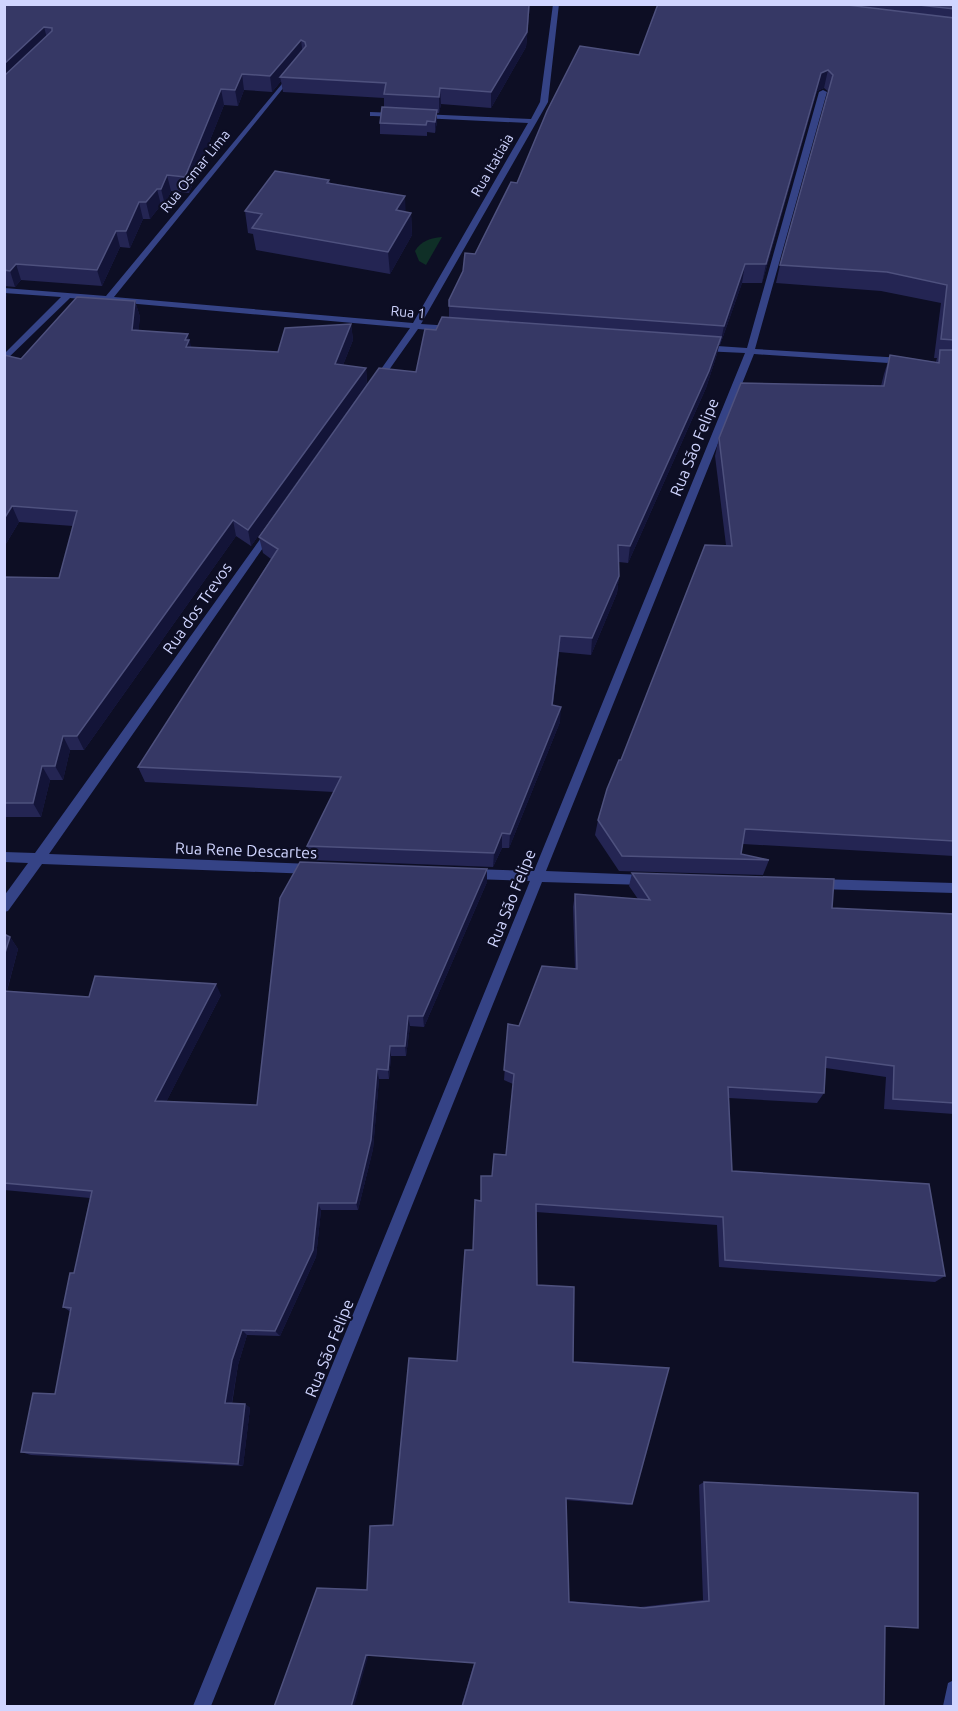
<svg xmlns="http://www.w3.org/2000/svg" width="958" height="1711" font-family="Ubuntu,sans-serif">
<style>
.green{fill:#0f2f27}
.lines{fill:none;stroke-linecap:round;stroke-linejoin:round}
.street{fill:#354386;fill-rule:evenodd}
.wall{fill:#242553}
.shaded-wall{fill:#131438}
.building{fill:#363865;stroke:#4e517e;stroke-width:1.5}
.labels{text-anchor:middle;stroke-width:4.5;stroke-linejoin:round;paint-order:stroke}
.far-street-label{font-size:14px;fill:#d0d5ff;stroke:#0d0e24}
.street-label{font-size:16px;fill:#d0d5ff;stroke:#0d0e24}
</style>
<rect width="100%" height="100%" fill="#0d0e24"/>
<path class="green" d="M442,237L426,265L419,261L415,251C421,241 430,238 442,237Z"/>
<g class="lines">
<path class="street" d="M553,4H559L548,102L421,324L452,326L456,329L452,332L418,329L379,384L376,385L372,382L410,328L70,298L4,362V354L61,297L4,293V288L106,296L291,73L293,74V76L114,297L413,323L528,123L421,118L417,116L421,114L531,119L540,102Z
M823,90L827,92L755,349L903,358L907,361L903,364L754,354L546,871L645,875L649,876L651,880L649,884L645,885L542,882L211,1706H193L530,881L473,879L469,878L467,874L469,870L473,869L534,871L745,353L702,351L698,348L702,345L747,348L819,92Z
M370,112L397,113L401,115L397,117L373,116H370Z
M269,530L272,531V535L49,854L312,864L316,865L318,869L316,873L312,874L42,864L8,911L4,912V896L28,863L4,862V852L35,853L266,531Z
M818,879L954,883V893L818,889L814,888L812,884L814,880Z
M954,1680V1706H943L948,1683Z"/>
</g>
<path class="wall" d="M4,4H530L526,47L491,108L441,104L439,113H437V121L435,133L427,132V136L380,134V123L384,108V98L283,92L281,81L272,92L244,90L238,106L224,105L189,193L171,191L165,205H161L150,219H143L130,248L120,247L102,286L21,280L15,287L4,286Z
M658,4H954V856L743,844L741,854L769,860L763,875L619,871L595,835L598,820L621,760L726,545L715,456L719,438L881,386L884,374L890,355L936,362L937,358H934L941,303L881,291L776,283L780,265L829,92L824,88L817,91L762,283H742L720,345H719L717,354L706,388L628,563L619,562V576L617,593L591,655L559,652L553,705L560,722L509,848H502L493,867L311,860L307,846L334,792L145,782L138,767L271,559L263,553L259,537L416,372L436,330L449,318V300L517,183L639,55Z
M329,180L330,184L405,196V212L411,213L412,235L390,274L256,250L253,234L248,233L245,211Z
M135,301L140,317L138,331L191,348L278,352L351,324L353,340L343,365L366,368L367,384L251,546L236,536L84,750H70L63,780H50L41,817H4V577L59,578L73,526L19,522L4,547V355L21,359Z
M632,873L832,908L954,914V1114L884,1109L886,1077L826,1068L824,1093L817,1103L729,1098L732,1171L945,1276L935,1282L719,1267L717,1225L536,1212L537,1285L573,1362L632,1504L628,1505L566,1500L569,1601L640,1607L703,1600L699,1485L704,1482L885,1626L884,1707H461L474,1663L317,1588L367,1589L457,1361L473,1250L481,1201L492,1176L506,1155L513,1084L504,1080L508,1024L519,1026L575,969L573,907L575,894L638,899L629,886Z
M487,882L424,1027L410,1026L406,1056H391L389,1079H379L373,1149L358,1210H321L316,1257L280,1336L247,1335L238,1365L232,1404H245L250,1408L243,1466L31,1455L21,1452L55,1394L71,1312L63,1307L74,1273L90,1198L4,1190V937H10L18,949L7,991L89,997L221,995L166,1102L257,1105Z"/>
<path class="shaded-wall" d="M529,4H530L526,47L491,108V92Z
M44,27L48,42L4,84V64Z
M301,40L303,56L280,77L281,81L272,92L270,76Z
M828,70L824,88L817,91L762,283L766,264L821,73Z
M242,74L244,90L238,106L235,90Z
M440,88L441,104L439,113V97Z
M221,89L224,105L189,193L185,177Z
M437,110V121L435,133V122Z
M167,175L171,191L165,205L161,189Z
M157,189L161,205L150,219L146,202Z
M405,196L406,218L396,210Z
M139,202L143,219L130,248L126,231Z
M411,213L412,235L390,274L388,252Z
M116,231L120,247L102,286L97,270Z
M16,264L21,280L15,287L10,271Z
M745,264L742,283L720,345L724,326Z
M4,289L7,296L4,298Z
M135,301L140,317L137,346L132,330Z
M351,324L353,340L337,380L335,364Z
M188,334L192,350L186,347L185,340Z
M721,337L717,354L706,388L628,563L630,546Z
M366,368L367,384L251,546L248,530Z
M12,506L19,522L4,547V519Z
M233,520L236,536L84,750L77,736Z
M619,576L617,593L591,655L592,638Z
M561,707L560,722L509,848L510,834Z
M63,736L70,750L63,780L55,766Z
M42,766L50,780L41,817L33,803Z
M502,833V848L493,867L494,853Z
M487,869V882L424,1027L423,1016Z
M10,937L18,949L4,1001V956Z
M216,984L221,995L162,1110L155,1101Z
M408,1016L410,1026L406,1056L405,1046Z
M390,1046L391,1056L389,1079L388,1070Z
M377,1069L379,1079L373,1149L358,1210L356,1203Z
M318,1203L321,1210L316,1257L280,1336L275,1331Z
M242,1330L247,1335L238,1365L231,1407L225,1403L232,1360Z
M245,1404L250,1408L243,1466L238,1464Z
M369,1653L354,1707H351L366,1655Z"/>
<path class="building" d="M4,4H529L527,32L491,92L440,88L439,97L384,94L386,83L280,77L306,46L305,42L301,40L270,76L242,74L235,90L221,89L185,177L167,175L161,189H157L146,202H139L126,231H116L97,270L16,264L10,271L4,270V76L52,31V28L44,27L4,64Z
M658,4H839L954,18V340L941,339L947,285L887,272L780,265L833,75L828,70L821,73L766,264H745L724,326L449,306V300L463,271L465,253L475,254L511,182L517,183L547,111L580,46L639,55Z
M910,4H954V9Z
M382,107L437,110L435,122L427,121L426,125L380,123Z
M275,171L329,180L327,183L405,196L396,210L411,213L388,252L252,228L262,214L245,211Z
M77,297L135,301L132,330L188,334L185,340H189L186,347L278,352L285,328L351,324L335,364L366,368L248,530L233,520L77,736H63L55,766H42L33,803H4V577L59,578L77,511L12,506L4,519V355L21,359Z
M442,317L721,337L709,371L630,546L618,545L619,576L592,638L560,636L552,705L561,707L510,834L502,833L494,853L307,846L341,777L138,767L278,549L259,537L379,368L416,372L425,329L436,330Z
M940,350H954V841L745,829L741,854L769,860L622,856L598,820L607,789L619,760H621L705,545L732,546L719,438L741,383L884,386L890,355L939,363Z
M300,862L487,869L423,1016H408L405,1046H390L388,1070L377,1069L371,1140L356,1203H318L313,1250L275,1331L242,1330L232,1360L225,1403L245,1404L238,1464L21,1452L33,1393L55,1394L71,1308L63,1307L70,1273H74L92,1191L4,1183V991L89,997L95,976L216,984L155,1101L257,1105L280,898Z
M632,873L834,879L832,908L954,914V1103L893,1099L894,1066L826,1057L824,1093L728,1087L732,1171L929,1184L945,1276L725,1260L723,1217L536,1204L537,1285L574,1287L573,1362L669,1368L632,1504L566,1498L569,1602L644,1608L709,1601L704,1482L918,1493V1628L885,1626L884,1707H462L475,1663L366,1655L351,1707H274L317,1588L367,1590L370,1526L393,1525L409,1358L457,1361L465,1250H473L475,1200L481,1201V1176H492L494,1154L506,1155L514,1074L504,1070L508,1024L519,1026L542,966L577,969L575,894L650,900Z
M6,935L10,937L4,956V937Z"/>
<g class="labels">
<g class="far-street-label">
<text transform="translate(492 165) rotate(-60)" y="5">Rua Itatiaia</text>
<text transform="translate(195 171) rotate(-51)" y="5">Rua Osmar Lima</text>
<text transform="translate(408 312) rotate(5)" y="5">Rua 1</text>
</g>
<g class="street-label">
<text transform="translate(694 447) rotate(-68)" y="6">Rua São Felipe</text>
<text transform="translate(197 608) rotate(-55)" y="6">Rua dos Trevos</text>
<text transform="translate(246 850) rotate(2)" y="6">Rua Rene Descartes</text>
<text transform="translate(511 898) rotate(-68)" y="6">Rua São Felipe</text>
<text transform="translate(329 1348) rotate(-68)" y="6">Rua São Felipe</text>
</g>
</g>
<rect width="958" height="1711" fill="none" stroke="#d0d5ff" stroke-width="12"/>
</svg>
